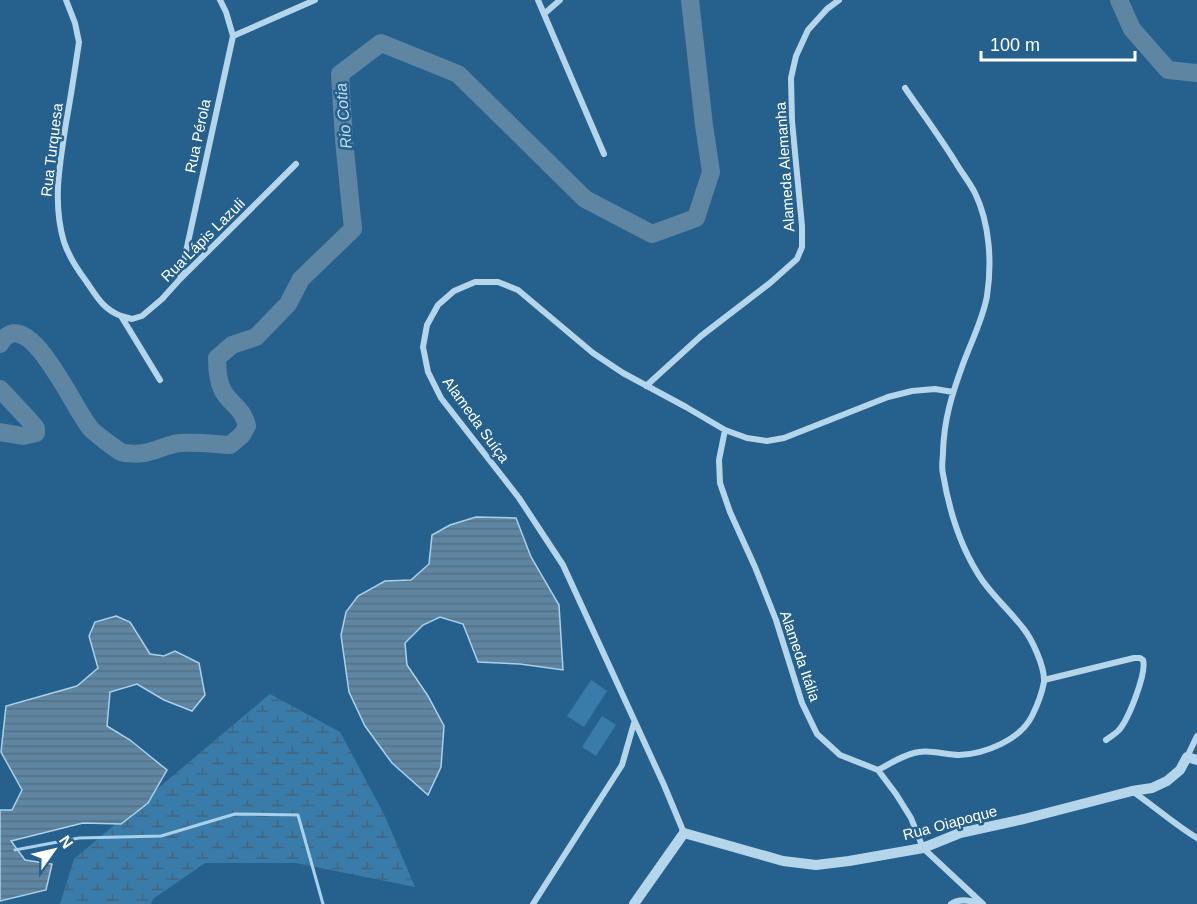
<svg xmlns="http://www.w3.org/2000/svg" width="1197" height="904" font-family="Arial,sans-serif">
<style>
.wetland{fill:url(#wetland-marsh)}
.pitch{fill:#3a7ca9}
.water{fill:url(#water-rules);stroke:#a9d1eb;stroke-width:1.5}
.lines{fill:none;stroke-linecap:round;stroke-linejoin:round}
.stream{stroke:#a9d1eb;stroke-width:3}
.river{stroke:#5e86a3;stroke-width:18}
.minor{stroke:#b5d5ea;stroke-width:6}
.tertiary{stroke:#b5d5ea;stroke-width:10}
.labels{text-anchor:middle;stroke-width:5;stroke-linejoin:round;paint-order:stroke}
.street-label{font-size:15px;fill:#fff;stroke:#26618d}
.water-label{font-size:16px;font-style:italic;fill:#c1def2;stroke:#26618d}
</style>
<defs>
<pattern id="wetland-marsh" width="20" height="14" patternUnits="userSpaceOnUse" patternTransform="scale(1.5)"><rect width="20" height="14" fill="#3a7ca9"/><path d="M1 5h8M5 5V1M11 12h8M15 12V8" fill="none" stroke="#43647a"/></pattern>
<pattern id="water-rules" width="6" height="5" patternUnits="userSpaceOnUse" patternTransform="scale(1.5)"><rect width="6" height="5" fill="#5e86a3"/><path d="M0 2.5h6" fill="none" stroke="#576f80"/></pattern>
</defs>
<rect width="100%" height="100%" fill="#26618d"/>
<path class="wetland" d="M270,694L340,732L384,814L415,887L296,863H205L153,899L151,904H60L74,859Z"/>
<path class="pitch" d="M591,680L607,691L584,727L567,716Z
M602,716L616,725L596,756L582,747Z"/>
<path class="water" d="M476,517L516,518L531,557L559,605L563,670L520,664L478,662L463,624L440,617L423,625L405,643L407,665L428,696L444,726L441,767L428,795L392,763L365,726L349,692L341,635L346,612L358,596L385,581L411,580L429,564L432,535L450,525Z
M116,616L130,622L150,654L164,656L175,651L199,663L205,695L192,711L164,700L137,684L110,692L107,726L130,740L167,770L148,803L121,824L83,823L11,841L25,860L52,864L46,890L0,901V810H12L22,790L1,752L6,706L77,686L98,668L89,636L95,622Z"/>
<g class="lines">
<path class="stream" d="M15,850L79,838L161,836L235,814L298,815L323,904"/>
<path class="river" d="M1119,0L1132,29L1168,70L1197,73
M0,344C28,298 76,415 92,430C96,434 117,450 121,452C127,454 139,454 144,453C156,451 168,444 180,443C196,442 214,444 230,445L242,435L247,426C243,408 231,405 223,391C218,382 217,368 217,358L232,345L256,337L288,304L301,279L353,229L344,140L340,74L381,43L458,74L585,199L652,234L696,218L711,172L704,125L690,0
M0,389L30,421L36,428V433L23,436L0,432"/>
<path class="minor" d="M66,0L75,23L79,42C75,69 71,96 66,123C60,163 52,202 64,242C69,257 77,269 86,281C97,297 103,309 121,316L160,380
M538,0L604,154
M544,14L560,0
M233,36L315,0
M180,279L233,36L226,12L220,0
M121,316L132,319L142,316L162,299L180,279L296,164
M646,386L701,336L770,283L797,259L802,247V226L792,121L791,78L796,56L808,30L827,9L839,0
M725,430L719,460L720,483L730,512L755,567L776,620L802,703L817,734L840,755L878,770L896,794L911,818L923,848L983,904
M1044,680L1134,658H1140L1143,660C1147,673 1128,721 1118,731C1115,734 1110,737 1106,740
M1187,757L1197,736
M878,770C891,763 905,754 919,752C933,750 946,755 959,755C985,754 1020,740 1032,716C1037,706 1042,693 1044,682C1045,667 1032,639 1023,628C1010,611 994,597 982,580C961,549 949,510 943,474C941,467 943,459 943,452C944,419 952,394 963,364C971,342 983,319 987,296C992,263 990,224 975,193C970,183 962,173 956,163C940,137 922,113 905,88
M1132,791C1154,806 1174,824 1197,838
M684,833L664,785L563,565L519,498L441,398L428,372L423,347L427,325L438,305L454,291L475,282H498L518,290L593,353L623,373L686,407L725,430L747,438L767,441L784,438L888,397L912,391L935,389L953,392
M533,904L622,765L634,723
M951,904C960,898 970,900 980,904"/>
<path class="tertiary" d="M634,904L684,833L783,861L816,865L849,861L923,848L960,833L1024,819L1132,791L1152,788L1167,781L1180,770L1187,757L1197,760"/>
</g>
<g class="labels">
<g class="street-label">
<text transform="translate(198 136) rotate(-78)" y="5">Rua Pérola</text>
<text transform="translate(52 150) rotate(-83)" y="5">Rua Turquesa</text>
<text transform="translate(785 167) rotate(-94)" y="5">Alameda Alemanha</text>
<text transform="translate(203 240) rotate(-45)" y="5">Rua Lápis Lazuli</text>
<text transform="translate(476 420) rotate(54)" y="5">Alameda Suíça</text>
<text transform="translate(800 656) rotate(71)" y="5">Alameda Itália</text>
<text transform="translate(950 823) rotate(-15)" y="5">Rua Oiapoque</text>
</g>
<g class="water-label">
<text transform="translate(343 116) rotate(-95)" y="6">Rio Cotia</text>
</g>
</g>
<g transform="translate(54 850) rotate(56)" stroke="#26618d" stroke-width="4.5" paint-order="stroke">
<path d="M0-4.5L10 22L0 15L-10 22Z" fill="#ffffff"/>
<text y="-9" font-size="16" font-weight="bold" text-anchor="middle" fill="#ffffff">N</text>
</g>
<path d="M981 51v9h154v-9" fill="none" stroke="#ffffff" stroke-width="3"/>
<text x="990" y="51" font-size="18" fill="#ffffff" stroke="#26618d" stroke-width="4.5" paint-order="stroke">100 m</text>
</svg>
